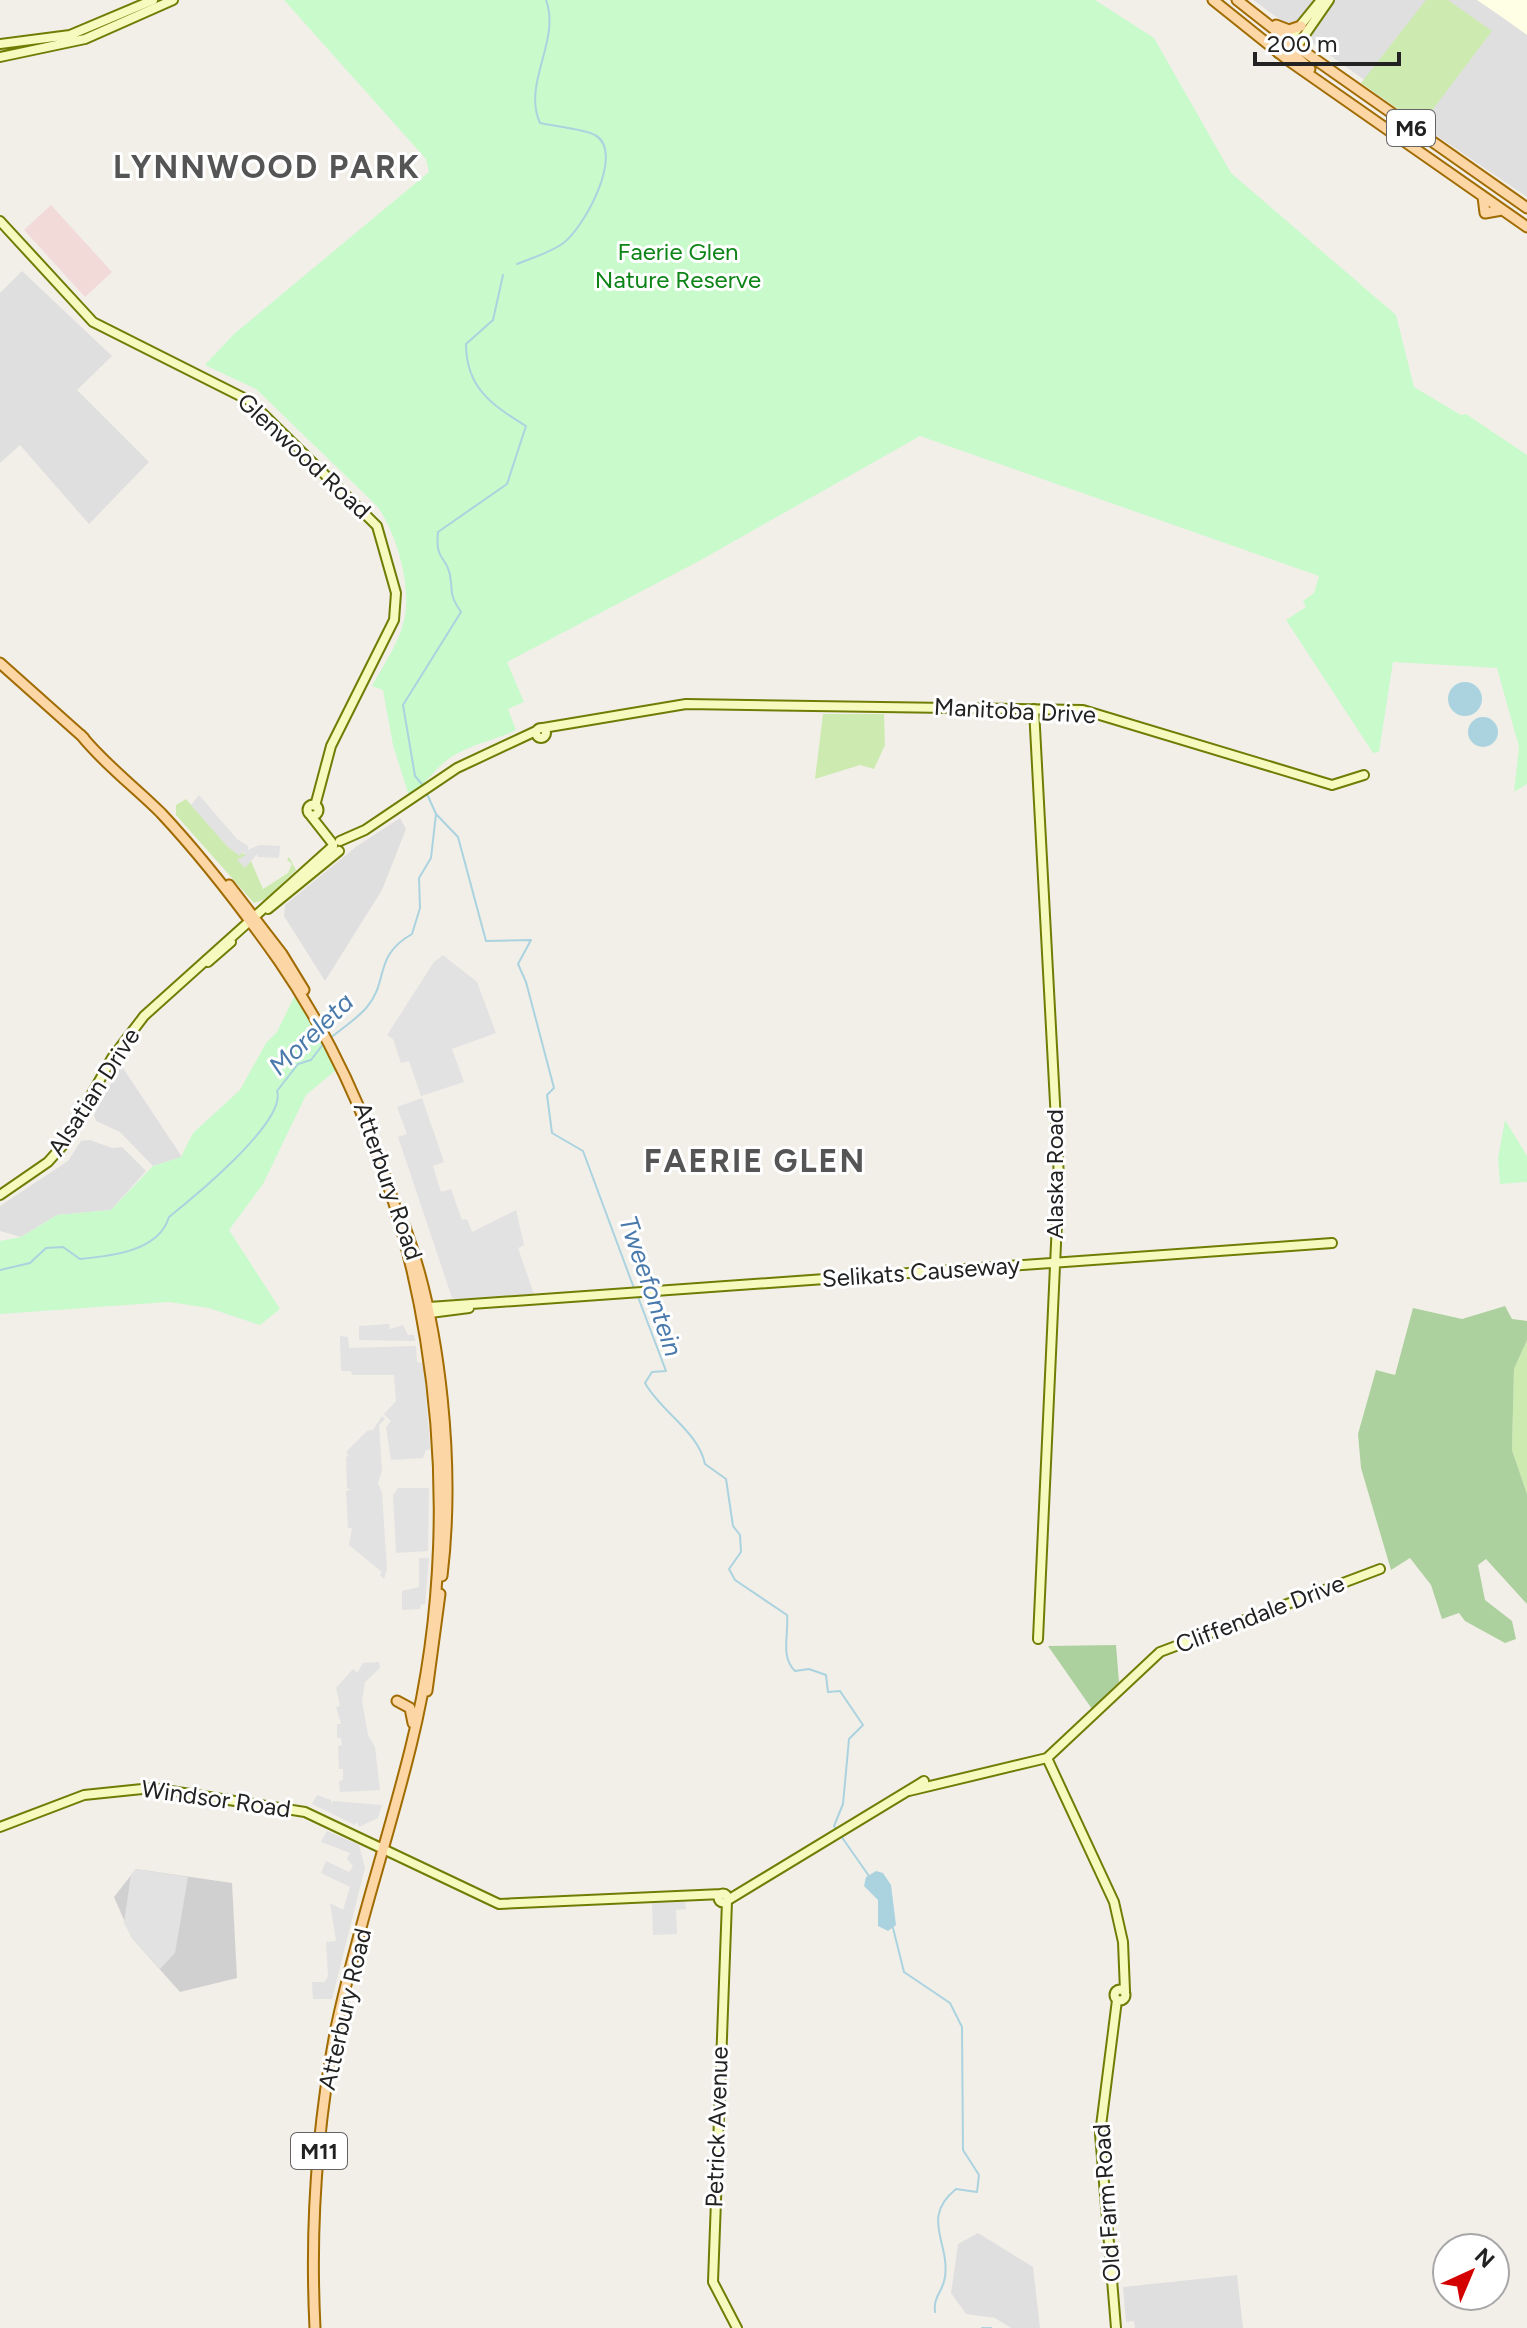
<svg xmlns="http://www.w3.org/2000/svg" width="1527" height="2328" font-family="Figtree,sans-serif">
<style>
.residential{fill:#e0dfdf}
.commercial{fill:#f2dad9}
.education{fill:#ffffe5}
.religious{fill:#d0d0d0}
.grass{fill:#cdebb0}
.forest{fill:#add19e}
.park{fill:#c8facc}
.parking{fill:#e2e2e2}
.water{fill:#aad3df}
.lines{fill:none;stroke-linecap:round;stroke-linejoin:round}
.stream{stroke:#aad3df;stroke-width:2}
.secondary-casing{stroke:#707d05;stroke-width:12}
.primary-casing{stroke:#a06b00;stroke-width:13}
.secondary{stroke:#f7fabf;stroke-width:8}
.primary{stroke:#fcd6a4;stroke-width:9}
.labels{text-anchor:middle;stroke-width:6;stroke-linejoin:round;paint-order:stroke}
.shield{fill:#fff;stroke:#646464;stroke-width:2}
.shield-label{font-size:22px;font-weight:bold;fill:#222}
.park-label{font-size:24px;fill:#0c8416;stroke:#fff}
.street-label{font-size:24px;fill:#222;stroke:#fff}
.water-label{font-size:26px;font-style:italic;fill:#4a7aab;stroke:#fff}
.district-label{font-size:32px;font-weight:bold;letter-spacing:2px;fill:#555;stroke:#fff}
</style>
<rect width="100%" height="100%" fill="#f2efe9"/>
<path class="residential" d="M1253,0H1527V197L1421,125L1423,122Z
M22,271L112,356L77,390L149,462L89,524L20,445L0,463V293Z
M400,818L406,829L382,890L325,981L284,916L285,905L357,846Z
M121,1065L182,1157L153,1166L120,1132L96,1121L94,1115Z
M90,1140L112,1148L122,1147L146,1171L111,1210L57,1215L21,1237L0,1231V1206L68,1161L81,1141Z
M978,2233L1033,2267L1040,2328H1011L995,2318L966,2314L951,2293L958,2244Z
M1237,2275L1243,2328H1135L1134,2321L1126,2322L1123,2287Z"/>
<path class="commercial" d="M51,205L112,272L85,297L24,230Z"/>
<path class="education" d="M1477,0H1527V35L1499,15Z"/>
<path class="religious" d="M136,1869L232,1883L237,1978L180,1992L132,1938L114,1897Z"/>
<path class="grass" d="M1426,0H1448L1492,31L1421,125L1361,83Z
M823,714H884L885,745L874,769L860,765L815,779Z
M186,799L228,847L246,855L247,862L251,861L263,889L288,873L292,864L287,860L289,857L296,870L266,899L254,903L176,815V805Z
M1527,1340V1494L1512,1450L1514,1369Z"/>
<path class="forest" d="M1505,1306L1512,1319L1527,1321V1340L1514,1369L1512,1450L1527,1494V1604L1486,1559L1478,1565L1485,1600L1512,1621L1516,1639L1505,1643L1465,1621L1459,1613L1442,1619L1431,1585L1410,1558L1391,1570L1361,1468L1358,1434L1376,1370L1395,1375L1413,1308L1462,1319Z
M1116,1645L1119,1682L1092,1709L1048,1646Z"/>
<path class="park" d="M284,0H1095L1154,38L1231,173L1396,315L1414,387L1461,415L1466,414L1527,455V784L1514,792L1519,747L1497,668L1393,662L1379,752L1373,753L1286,620L1306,607L1303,601L1314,593L1319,576L920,436L699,561L507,662L524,702L508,709L516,730C495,740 472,744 451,757C435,768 426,784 409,796L393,745L383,690L372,686C385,662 405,635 406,606C408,575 395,531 377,506L256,389L205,365L234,334L429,172L426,159Z
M295,995L336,1070L306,1095L263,1184L229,1230L280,1309L260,1325L209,1308L169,1302L0,1314V1241L21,1237L57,1215L111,1210L153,1166L181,1157L193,1133L240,1090L266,1043L277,1032Z
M1505,1120L1527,1156V1182L1500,1184L1498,1158Z"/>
<path class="parking" d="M199,795L237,839L248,846V850L259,845L280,846L279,858L258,857L257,854L245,868L237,860L246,855L242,852L240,856L228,847L191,805Z
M443,955L477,982L496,1033L452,1049L464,1082L421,1096L409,1061L401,1063L393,1039L387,1035L434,962Z
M422,1098L444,1162L433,1166L441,1192L451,1189L462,1220L467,1219L472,1232L516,1210L524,1245L518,1248L534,1294L463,1301L452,1298L398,1137L407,1134L397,1107Z
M389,1324L390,1329L403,1325L408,1335H414L415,1341L359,1340V1326Z
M340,1336L348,1337L349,1348L416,1346L417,1362L422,1363L424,1371L429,1434L430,1449L426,1450L423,1458L391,1460L386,1427L391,1421L384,1414L396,1401L394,1375H352L351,1371H341Z
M382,1416L385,1419L379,1425L382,1471L378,1483L382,1493L387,1569L384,1579L380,1575L382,1572L349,1545L352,1528H348L346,1491L351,1490L347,1488L346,1457L349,1456L346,1452L367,1431L373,1430Z
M398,1488H429L428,1551L396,1553L393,1495Z
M419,1558H429L425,1605L421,1604L420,1609L402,1610V1591L419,1587Z
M379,1662L380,1668L365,1682L362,1701L368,1735L375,1747L380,1790L340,1792L339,1781L343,1780V1769H339L338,1746L342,1745L341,1738H337V1724H341L336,1707L340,1706L336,1688L353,1669L357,1673L363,1663Z
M317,1795L331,1800V1804L333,1801L382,1805L378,1818L359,1827L357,1822L355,1825L312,1804Z
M327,1831L359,1845L365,1868L332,1999H313L312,1982H325L328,1976L326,1942L336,1941L330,1903L343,1910L350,1887L321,1873L326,1861L349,1872L353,1866L347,1859L350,1853L321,1842Z
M136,1869L188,1877L175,1953L160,1969L132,1938L124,1923L131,1874Z
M685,1902L686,1909L676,1910L677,1934L653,1935L652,1903Z"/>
<path class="water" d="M1448 699a17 17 0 1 1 34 0a17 17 0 1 1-34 0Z
M1468 732a15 15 0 1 1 30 0a15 15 0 1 1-30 0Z
M876,1871L883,1873L891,1885L896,1925L888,1931L878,1926V1900L864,1886L866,1877Z"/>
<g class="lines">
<path class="stream" d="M517,264C532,258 549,253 562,244C583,230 626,152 595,135C585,129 553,126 540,123C522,83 561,41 546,0
M425,788L415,776L403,705L461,612C449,594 453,594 450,575C446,555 435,562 438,532L507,484L526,426C492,405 466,388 466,344L493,320L503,275
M436,814L458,837L486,941L531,940L518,964L526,982L554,1088L547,1095L552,1133L583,1151L635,1291
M329,1039C341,1029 357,1019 367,1007C389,981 373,956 412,934L420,908L419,878L431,858L436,814L427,794
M0,1270L30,1263L46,1248L63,1247L80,1259C112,1256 159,1251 169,1217C194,1197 287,1121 277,1091L298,1064L311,1060L324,1043
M638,1297L666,1371L652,1372L645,1383C661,1412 698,1431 705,1464L726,1479L733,1526L740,1535L741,1552L729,1569L735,1580L787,1615C789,1635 780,1656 795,1671L809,1669L826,1675L828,1692L840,1691L863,1725L849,1739L843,1804L834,1826L837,1830
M841,1836L869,1876
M893,1928L904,1972L950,2003L962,2027L963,2150L979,2175L977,2192L956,2189C920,2218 950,2242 945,2277C943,2292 933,2296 935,2312
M982,2328H991"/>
<g class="secondary-casing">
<path id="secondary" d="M0,44L70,35L153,0
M1293,52L1329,0
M1278,53L1321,0
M0,57L85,39L173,0
M0,221L93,322L250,401L377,526L396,593L394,620L331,746L315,806
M1034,709L1059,1178L1038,1639
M536 733a5 5 0 1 1 10 0a5 5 0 1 1-10 0Z
M543,728L686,704L1083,710L1332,785L1364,775
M307.5 810a5.5 5.5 0 1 1 11 0a5.5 5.5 0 1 1-11 0Z
M311,816L333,844
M340,841L365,830L457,768L536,731
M268,909L339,851
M208,962L231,942
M0,1195L48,1162L64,1144L112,1058L144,1016L333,846
M429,1307L1332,1243
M430,1313L469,1308
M1047,1758L1114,1902L1123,1942L1125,1991
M909,1791L1047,1758L1160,1652L1380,1569
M0,1827L84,1795L152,1788L305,1812L499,1904L722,1894
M718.5 1898a4.5 4.5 0 1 1 9 0a4.5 4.5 0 1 1-9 0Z
M728,1900L924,1781
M727,1901L713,2282L737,2328
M1114.5 1995a5.5 5.5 0 1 1 11 0a5.5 5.5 0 1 1-11 0Z
M1116,2328L1100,2134L1117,2000"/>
</g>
<g class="primary-casing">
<path id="primary" d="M1213,0L1288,60L1527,227
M1237,0L1289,41L1527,208
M1276,25L1289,30L1301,26
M1289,41L1292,53L1310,69
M1483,197L1485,213L1502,210
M0,663L84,738
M81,735C104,764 135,787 161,813C204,859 243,910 279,961C430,1181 475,1489 411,1746C388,1840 356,1933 336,2028C317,2126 310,2228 315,2328
M229,885L282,954L304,990
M405,1227C442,1328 455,1469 442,1576
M427,1691L440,1594
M397,1701L410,1708L413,1723"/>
</g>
<use href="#secondary" class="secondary"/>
<use href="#primary" class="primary"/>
</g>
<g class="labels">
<g class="shield">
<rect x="1387" y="110" width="48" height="36" rx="6"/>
<rect x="291" y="2133" width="56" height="36" rx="6"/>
</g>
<g class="shield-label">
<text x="1411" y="136">M6</text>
<text x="319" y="2159">M11</text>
</g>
<g class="park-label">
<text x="678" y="260">Faerie Glen<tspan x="678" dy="28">Nature Reserve</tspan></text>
</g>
<g class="street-label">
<text transform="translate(304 456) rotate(43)" y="8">Glenwood Road</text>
<text transform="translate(1015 711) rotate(3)" y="8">Manitoba Drive</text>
<text transform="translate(94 1092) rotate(-57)" y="8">Alsatian Drive</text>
<text transform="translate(1055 1174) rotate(-90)" y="8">Alaska Road</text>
<text transform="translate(388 1181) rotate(71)" y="8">Atterbury Road</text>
<text transform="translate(921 1272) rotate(-4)" y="8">Selikats Causeway</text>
<text transform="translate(1260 1614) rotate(-21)" y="8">Cliffendale Drive</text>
<text transform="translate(216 1799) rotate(8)" y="8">Windsor Road</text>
<text transform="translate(345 2009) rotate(-77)" y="8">Atterbury Road</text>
<text transform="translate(717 2127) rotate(-88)" y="8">Petrick Avenue</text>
<text transform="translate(1107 2203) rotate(-94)" y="8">Old Farm Road</text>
</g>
<g class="water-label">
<text transform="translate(311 1034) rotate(-44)" y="9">Moreleta</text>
<text transform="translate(651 1286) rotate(71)" y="9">Tweefontein</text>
</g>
<g class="district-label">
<text x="267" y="178">LYNNWOOD PARK</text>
<text x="755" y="1172">FAERIE GLEN</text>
</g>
</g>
<g transform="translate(1471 2272) rotate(44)"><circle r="38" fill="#ffffff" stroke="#a7a7a7" stroke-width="2"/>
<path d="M0-6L14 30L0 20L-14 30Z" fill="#d40000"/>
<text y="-12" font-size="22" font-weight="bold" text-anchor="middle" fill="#222222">N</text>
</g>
<path d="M1255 52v12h144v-12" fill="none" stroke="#222222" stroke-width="4"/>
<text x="1267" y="52" font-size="24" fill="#222222" stroke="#ffffff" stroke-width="6" paint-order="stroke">200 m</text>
</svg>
